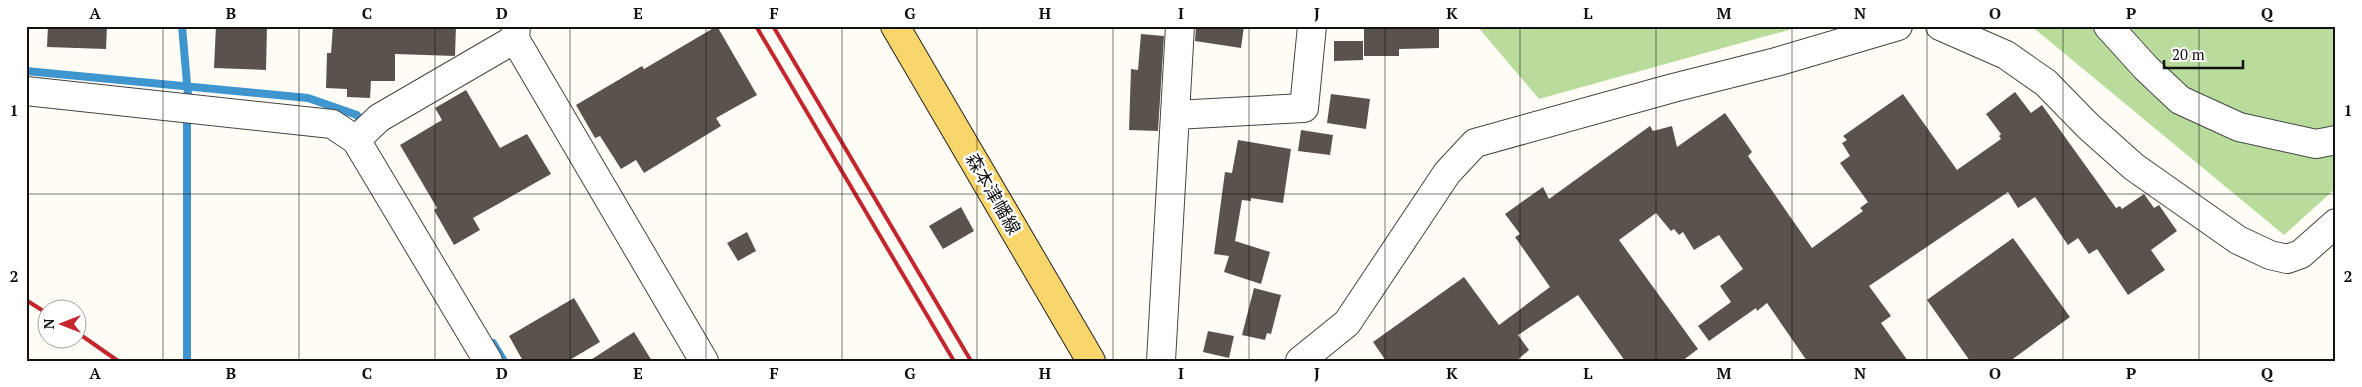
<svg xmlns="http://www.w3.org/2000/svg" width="2362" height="387" font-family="'PT Serif','Noto Sans JP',serif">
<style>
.forest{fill:#b9dc9c}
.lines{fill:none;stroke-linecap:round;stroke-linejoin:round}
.stream{stroke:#3f96cf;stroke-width:8}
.building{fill:#5a524d}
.minor-casing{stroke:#444;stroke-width:30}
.major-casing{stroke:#222;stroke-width:30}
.minor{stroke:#fff;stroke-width:28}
.major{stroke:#f9d66b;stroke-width:28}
.rail{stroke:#c4262e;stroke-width:4}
.grid{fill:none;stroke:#111;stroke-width:1;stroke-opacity:0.55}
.labels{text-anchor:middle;stroke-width:5;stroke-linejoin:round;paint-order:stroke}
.street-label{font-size:18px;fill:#111;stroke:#fff}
.neatline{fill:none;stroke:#111;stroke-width:2}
.grid-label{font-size:16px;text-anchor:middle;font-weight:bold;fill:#111}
</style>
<rect width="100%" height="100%" fill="#fffdf5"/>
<path class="forest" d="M1477,26H1803L1539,99Z
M2031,26H2336V188L2284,235Z"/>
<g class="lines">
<path class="stream" d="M182,26L188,95
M26,71L308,98L357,115L363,125
M187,123V361
M493,343L504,361"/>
</g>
<path class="building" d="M48,26H107L106,49L47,47Z
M216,26H267L266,70L214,68Z
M333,26H456L455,56L395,54V81H371L370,98L347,97V89L326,88L327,53H331Z
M717,26L757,95L716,118L721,126L644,173L636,160L621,169L600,136L595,138L576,105L642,66L644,69Z
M1196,26H1244L1241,48L1195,41Z
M1364,26H1439V48L1399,49V56H1364Z
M1141,34L1164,36L1158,131L1129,130L1131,69L1138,70Z
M1334,41H1363V60L1334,61Z
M466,90L500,148L527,134L551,174L473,218L480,230L454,245L434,210L437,208L400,145L442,120L435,108Z
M2015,92L2031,113L2042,105L2116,208L2120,206L2122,209L2144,194L2154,208L2159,205L2177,231L2151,250L2165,270L2128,295L2097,249L2089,254L2078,238L2068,245L2035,197L2018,208L2008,192L1869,286L1891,316L1881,323L1908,361H1807L1767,303L1757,311L1756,308L1709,341L1698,326L1731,302L1720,286L1743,269L1719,235L1694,250L1683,232L1679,235L1674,229L1671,231L1656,213L1619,240L1698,349L1682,361H1625L1578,295L1518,335L1529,350L1516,361H1386L1373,342L1464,277L1499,325L1550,287L1515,237L1520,234L1505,214L1543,187L1549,199L1650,126L1653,131L1672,126L1677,147L1725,113L1752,152L1748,156L1812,248L1863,211L1860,208L1868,202L1840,163L1850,156L1842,143L1847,140L1843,136L1903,94L1957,170L2001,139L1999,136L2001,134L1986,114Z
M1331,94L1370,99L1366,129L1327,123Z
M1301,130L1333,135L1330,155L1298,151Z
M1238,140L1291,149L1283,203L1251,198V201L1242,200L1235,241L1270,252L1261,284L1224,272L1229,256L1214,254L1225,172L1232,173Z
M961,207L974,231L943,249L929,226Z
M747,232L756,251L738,261L727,243Z
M2013,238L2070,317L2010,361H1970L1927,300Z
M1254,288L1281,295L1271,334L1267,333L1265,340L1242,335Z
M574,298L600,342L568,361H523L509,336Z
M1208,331L1234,336L1229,358L1203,352Z
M634,332L652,361H589Z"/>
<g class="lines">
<g class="minor-casing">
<path id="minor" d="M516,26L515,39L704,361
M1940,26L2006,55L2046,83L2088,126L2134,167L2238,240L2270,255L2287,259L2301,254L2336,223
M2108,26L2146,68L2180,100L2239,127L2316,144L2336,140
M26,91L332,124L356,140L488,361
M1175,115L1304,108L1312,26
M356,140L379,118L515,39
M1161,361L1180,26
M1300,361L1347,323L1447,173L1475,143L1673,88L1776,62L1898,26"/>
</g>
<g class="major-casing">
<path id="major" d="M895,26L1091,361"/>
</g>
<use href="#minor" class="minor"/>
<use href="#major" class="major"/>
<path class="rail" d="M756,26L954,361
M773,26L971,361
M26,300L48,314
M78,333L118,361"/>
</g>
<path class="grid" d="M163,26V361M299,26V361M435,26V361M570,26V361M706,26V361M842,26V361M977,26V361M1113,26V361M1249,26V361M1385,26V361M1520,26V361M1656,26V361M1792,26V361M1927,26V361M2063,26V361M2199,26V361M26,194H2336"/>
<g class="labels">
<g class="street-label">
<text transform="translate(993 194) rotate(60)" y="6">森本津幡線</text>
</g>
</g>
<rect width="2362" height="387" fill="none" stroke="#ffffff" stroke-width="55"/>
<g transform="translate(62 324) rotate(270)"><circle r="24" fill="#ffffff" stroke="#a0a0a0"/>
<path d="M0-4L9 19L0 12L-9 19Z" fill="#c4262e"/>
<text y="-8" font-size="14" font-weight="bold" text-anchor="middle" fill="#111111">N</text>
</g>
<path d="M2164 60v8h79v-8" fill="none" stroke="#111111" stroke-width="2.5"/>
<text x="2172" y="60" font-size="15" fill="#111111" stroke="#ffffff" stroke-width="4" paint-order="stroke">20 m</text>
<rect x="28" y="28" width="2306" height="332" class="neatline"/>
<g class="grid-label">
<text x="95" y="19">A</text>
<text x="231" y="19">B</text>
<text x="367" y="19">C</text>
<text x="502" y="19">D</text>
<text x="638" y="19">E</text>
<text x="774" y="19">F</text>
<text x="910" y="19">G</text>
<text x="1045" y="19">H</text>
<text x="1181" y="19">I</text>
<text x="1317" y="19">J</text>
<text x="1452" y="19">K</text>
<text x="1588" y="19">L</text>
<text x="1724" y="19">M</text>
<text x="1860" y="19">N</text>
<text x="1995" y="19">O</text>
<text x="2131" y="19">P</text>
<text x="2267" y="19">Q</text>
<text x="14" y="116">1</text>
<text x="2348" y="116">1</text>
<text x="14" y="282">2</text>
<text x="2348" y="282">2</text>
<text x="95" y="379">A</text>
<text x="231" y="379">B</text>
<text x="367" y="379">C</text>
<text x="502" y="379">D</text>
<text x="638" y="379">E</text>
<text x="774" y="379">F</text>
<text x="910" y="379">G</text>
<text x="1045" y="379">H</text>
<text x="1181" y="379">I</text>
<text x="1317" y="379">J</text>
<text x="1452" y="379">K</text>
<text x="1588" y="379">L</text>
<text x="1724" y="379">M</text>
<text x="1860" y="379">N</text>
<text x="1995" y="379">O</text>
<text x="2131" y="379">P</text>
<text x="2267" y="379">Q</text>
</g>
</svg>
